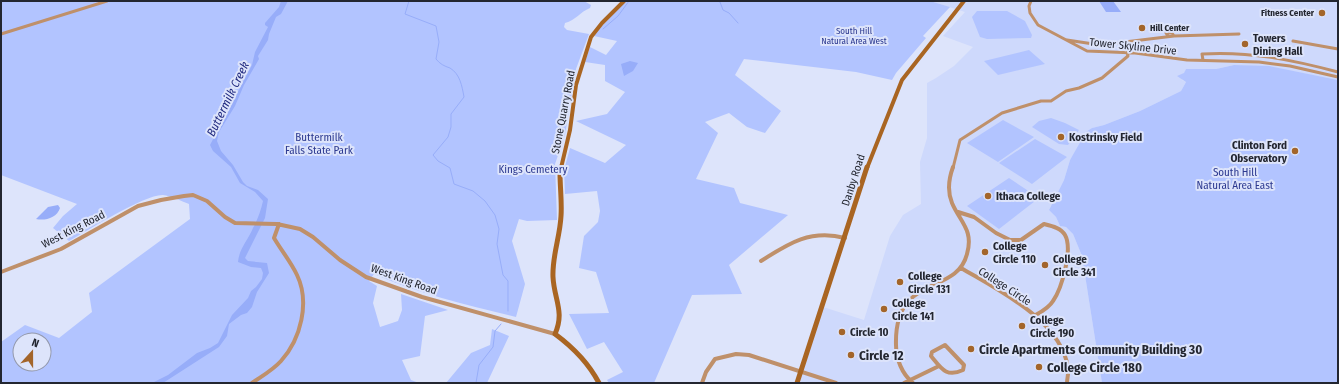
<svg xmlns="http://www.w3.org/2000/svg" width="1339" height="384" font-family="'Fira Sans Condensed',sans-serif">
<style>
.built{fill:#ced9fc}
.green{fill:#b2c4ff;fill-rule:evenodd}
.water{fill:#97adf9}
.lines{fill:none;stroke-linecap:round;stroke-linejoin:round}
.stream{stroke:#97adf9;stroke-width:1}
.street-far1{stroke:#bf906a;stroke-width:3}
.street{stroke:#bf906a;stroke-width:4}
.secondary-far1{stroke:#a96522;stroke-width:4}
.secondary{stroke:#a96522;stroke-width:5}
.poi-dot{fill:#a3652a;stroke:#dde4fb;stroke-width:1.5}
.labels{text-anchor:middle;stroke-width:4;stroke-linejoin:round;paint-order:stroke}
.far-poi-label{font-size:9px;font-weight:bold;fill:#232630;stroke:#dde4fb;text-anchor:end}
.far-park-label{font-size:9px;fill:#2c3990;stroke:#dde4fb}
.poi-label{font-size:11px;font-weight:bold;fill:#232630;stroke:#dde4fb;text-anchor:start}
.street-label{font-size:11px;fill:#232630;stroke:#dde4fb}
.park-label{font-size:11px;fill:#2c3990;stroke:#dde4fb}
.water-label{font-size:12px;font-style:italic;fill:#20297f;stroke:#dde4fb}
.near-poi-label{font-size:13px;font-weight:bold;fill:#232630;stroke:#dde4fb;text-anchor:start}
</style>
<rect width="100%" height="100%" fill="#dde4fb"/>
<path class="built" d="M930,1H1338V80L1275,68L1249,66L1234,65L1216,69H1186L1182,80L1186,82L1181,91L1140,111L1104,125L1092,128L1070,160L1064,180L1049,210L1056,217L1060,226L1066,227L1073,234L1082,256L1102,383H806L798,381L823,307L864,320L890,236L903,215L921,204L920,162L927,138V83L936,78L954,66L973,47L943,36L965,12Z"/>
<path class="green" d="M1,1H584L591,5L590,8C580,12 576,20 565,23L564,27L567,30L589,34L576,69L565,135L555,164L557,220L527,221L519,219L512,241L525,284L516,317C468,305 419,294 374,274L369,281L377,286L373,303L380,327L398,321L402,310L401,294L448,310L425,316L420,356L402,360L411,380L419,383H1V342L25,325L59,338L92,312L89,293L190,219L189,204C181,201 171,196 163,195C145,194 87,231 69,241L53,228L63,216L77,204L1,175ZM20,340H44V364H20Z
M626,1H930L950,7L923,36L926,38L896,73L892,80L856,72L744,59L735,75L781,111L765,133L747,127L729,113L705,122L718,133L696,179L734,188L740,203L788,215L729,265L742,294L692,295L654,383H609L607,380L623,372L604,342L587,349L569,314L609,313L596,272L579,268L584,236L598,222L600,211L597,191L565,194L564,170L570,148L605,163L626,145L576,121L607,114L625,92L605,81V65L585,62L590,47L606,55L617,41L594,36L600,28Z
M977,11H1007L1025,21L1032,35L1031,38L987,39L980,37L972,17Z
M1029,50L1045,64L998,75L984,61Z
M1234,65L1269,66L1338,80V383H1102L1082,256L1073,234L1066,227L1060,226L1056,217L1049,210L1064,180L1070,160L1086,132L1092,128L1104,125L1140,111L1181,91L1186,82L1177,76L1184,73L1186,69H1216Z
M1051,118L1065,123L1079,130L1068,145L1059,144L1032,127L1039,121Z
M1003,120L1034,137L998,162L967,143Z
M1035,139L1067,157L1032,184L999,163Z
M1009,178L1039,198L999,229L967,206Z
M492,329L509,336L487,383H446L471,353L490,345Z"/>
<path class="water" d="M281,1H288L281,14L276,17L269,34L268,40L258,56L259,59L244,85L235,106L219,132L217,141L221,151L233,165L243,182L247,186L258,190L268,199L265,218L245,258L248,261L267,263L269,273L257,292L252,307L247,313L241,315L229,324L227,336L219,347L163,383H152L168,375L197,353L210,348L218,343L232,315L248,298L251,291L256,287L262,279L263,273L261,268L251,267L238,262C239,249 248,240 253,228C258,219 261,210 263,201L255,192L240,183L231,167L213,151L210,145L252,65L255,52L268,27L265,25V23L279,7Z
M1099,1H1113L1121,12H1106Z
M630,61L638,63L633,71L624,76L621,64Z
M58,205L60,208C57,218 45,221 36,219L48,207Z"/>
<g class="lines">
<path class="stream" d="M409,1L405,14L436,26L439,42L436,59C440,64 444,66 450,68C460,74 462,86 464,97L451,114V127L448,137L433,155L438,161L450,168L454,184L473,191L485,201L495,215L499,229L497,244L503,275L508,281V311
M718,1L720,2L723,10L729,13L738,23
M603,29L618,16L629,1
M476,383L479,365L493,347L495,331L501,324"/>
<path class="street-far1" d="M1031,1L1029,6L1030,13L1038,25L1087,51L1135,53L1187,60L1259,62L1290,66L1338,77
M1,34L107,1
M1174,36L1239,34
M1067,40L1100,45L1174,36L1172,33H1166L1168,36
M1293,41L1338,49
M1203,60L1202,54C1249,51 1293,60 1338,72
M953,168L960,140L1002,113L1041,101H1051L1066,91L1079,88L1102,78L1128,56L1127,53"/>
<path class="street" d="M958,212L974,217L996,233L1010,240H1021L1044,224C1052,226 1061,228 1065,235C1073,249 1062,288 1053,301C1049,308 1041,312 1034,316
M761,261C789,243 811,229 845,238
M961,268C998,290 1061,320 1068,368C1069,373 1067,378 1067,383
M1,272L61,249L138,206L161,200L184,196L193,195L207,201L225,217L235,223L277,224L300,229L313,237L340,260L366,277L422,297L555,334
M945,345L964,365L963,370C946,378 941,368 931,356L932,352Z
M252,383C262,376 273,370 281,361C301,339 310,302 297,275C291,262 281,250 274,238L279,224
M702,383L706,372L715,359L736,354L749,355L836,383
M904,383L939,366
M913,383C902,374 896,359 896,345C894,272 956,297 967,254C974,230 960,222 952,203C947,191 949,178 953,167"/>
<path class="secondary-far1" d="M561,168L570,130L576,85L591,37L602,23L624,1
M867,168L902,80L964,1"/>
<path class="secondary" d="M561,167L560,173C560,187 562,202 561,216C560,237 552,256 553,277C554,299 565,312 555,334C574,348 588,362 599,383
M797,383L867,167"/>
</g>
<g class="poi-dot">
<circle cx="1322" cy="13" r="4"/>
<circle cx="1142" cy="28" r="4"/>
<circle cx="1245" cy="44" r="4"/>
<circle cx="1061" cy="137" r="4"/>
<circle cx="1295" cy="151" r="4"/>
<circle cx="988" cy="196" r="4"/>
<circle cx="985" cy="252" r="4"/>
<circle cx="1045" cy="265" r="4"/>
<circle cx="900" cy="282" r="4"/>
<circle cx="884" cy="309" r="4"/>
<circle cx="1022" cy="326" r="4"/>
<circle cx="842" cy="332" r="4"/>
<circle cx="971" cy="349" r="4"/>
<circle cx="851" cy="355" r="4"/>
<circle cx="1039" cy="367" r="4"/>
</g>
<g class="labels">
<g class="far-poi-label">
<text x="1314" y="16">Fitness Center</text>
<text x="1150" y="31" text-anchor="start">Hill Center</text>
</g>
<g class="far-park-label">
<text x="854" y="34">South Hill<tspan x="854" dy="10">Natural Area West</tspan></text>
</g>
<g class="poi-label">
<text x="1253" y="42">Towers<tspan x="1253" dy="13">Dining Hall</tspan></text>
<text x="1069" y="141">Kostrinsky Field</text>
<text x="1287" y="149" text-anchor="end">Clinton Ford<tspan x="1287" dy="13">Observatory</tspan></text>
<text x="996" y="200">Ithaca College</text>
<text x="993" y="250">College<tspan x="993" dy="13">Circle 110</tspan></text>
<text x="1053" y="263">College<tspan x="1053" dy="13">Circle 341</tspan></text>
<text x="908" y="280">College<tspan x="908" dy="13">Circle 131</tspan></text>
<text x="892" y="307">College<tspan x="892" dy="13">Circle 141</tspan></text>
<text x="1030" y="324">College<tspan x="1030" dy="13">Circle 190</tspan></text>
<text x="850" y="336">Circle 10</text>
</g>
<g class="street-label">
<text transform="translate(1133 46) rotate(6)" y="4">Tower Skyline Drive</text>
<text transform="translate(563 112) rotate(-79)" y="4">Stone Quarry Road</text>
<text transform="translate(853 180) rotate(-72)" y="4">Danby Road</text>
<text transform="translate(73 229) rotate(-27)" y="4">West King Road</text>
<text transform="translate(404 279) rotate(20)" y="4">West King Road</text>
<text transform="translate(1005 286) rotate(33)" y="4">College Circle</text>
</g>
<g class="park-label">
<text x="319" y="141">Buttermilk<tspan x="319" dy="13">Falls State Park</tspan></text>
<text x="533" y="173">Kings Cemetery</text>
<text x="1235" y="176">South Hill<tspan x="1235" dy="13">Natural Area East</tspan></text>
</g>
<g class="water-label">
<text transform="translate(228 99) rotate(-64)" y="4">Buttermilk Creek</text>
</g>
<g class="near-poi-label">
<text x="979" y="354">Circle Apartments Community Building 30</text>
<text x="859" y="360">Circle 12</text>
<text x="1047" y="372">College Circle 180</text>
</g>
</g>
<rect width="1339" height="384" fill="none" stroke="#232630" stroke-width="4"/>
<g transform="translate(32 352) rotate(21)"><circle r="19" fill="#dde4fb" stroke="#9398aa"/>
<path d="M0-3L7 15L0 10L-7 15Z" fill="#a3652a"/>
<text y="-6" font-size="11" font-weight="bold" text-anchor="middle" fill="#232630">N</text>
</g>
</svg>
